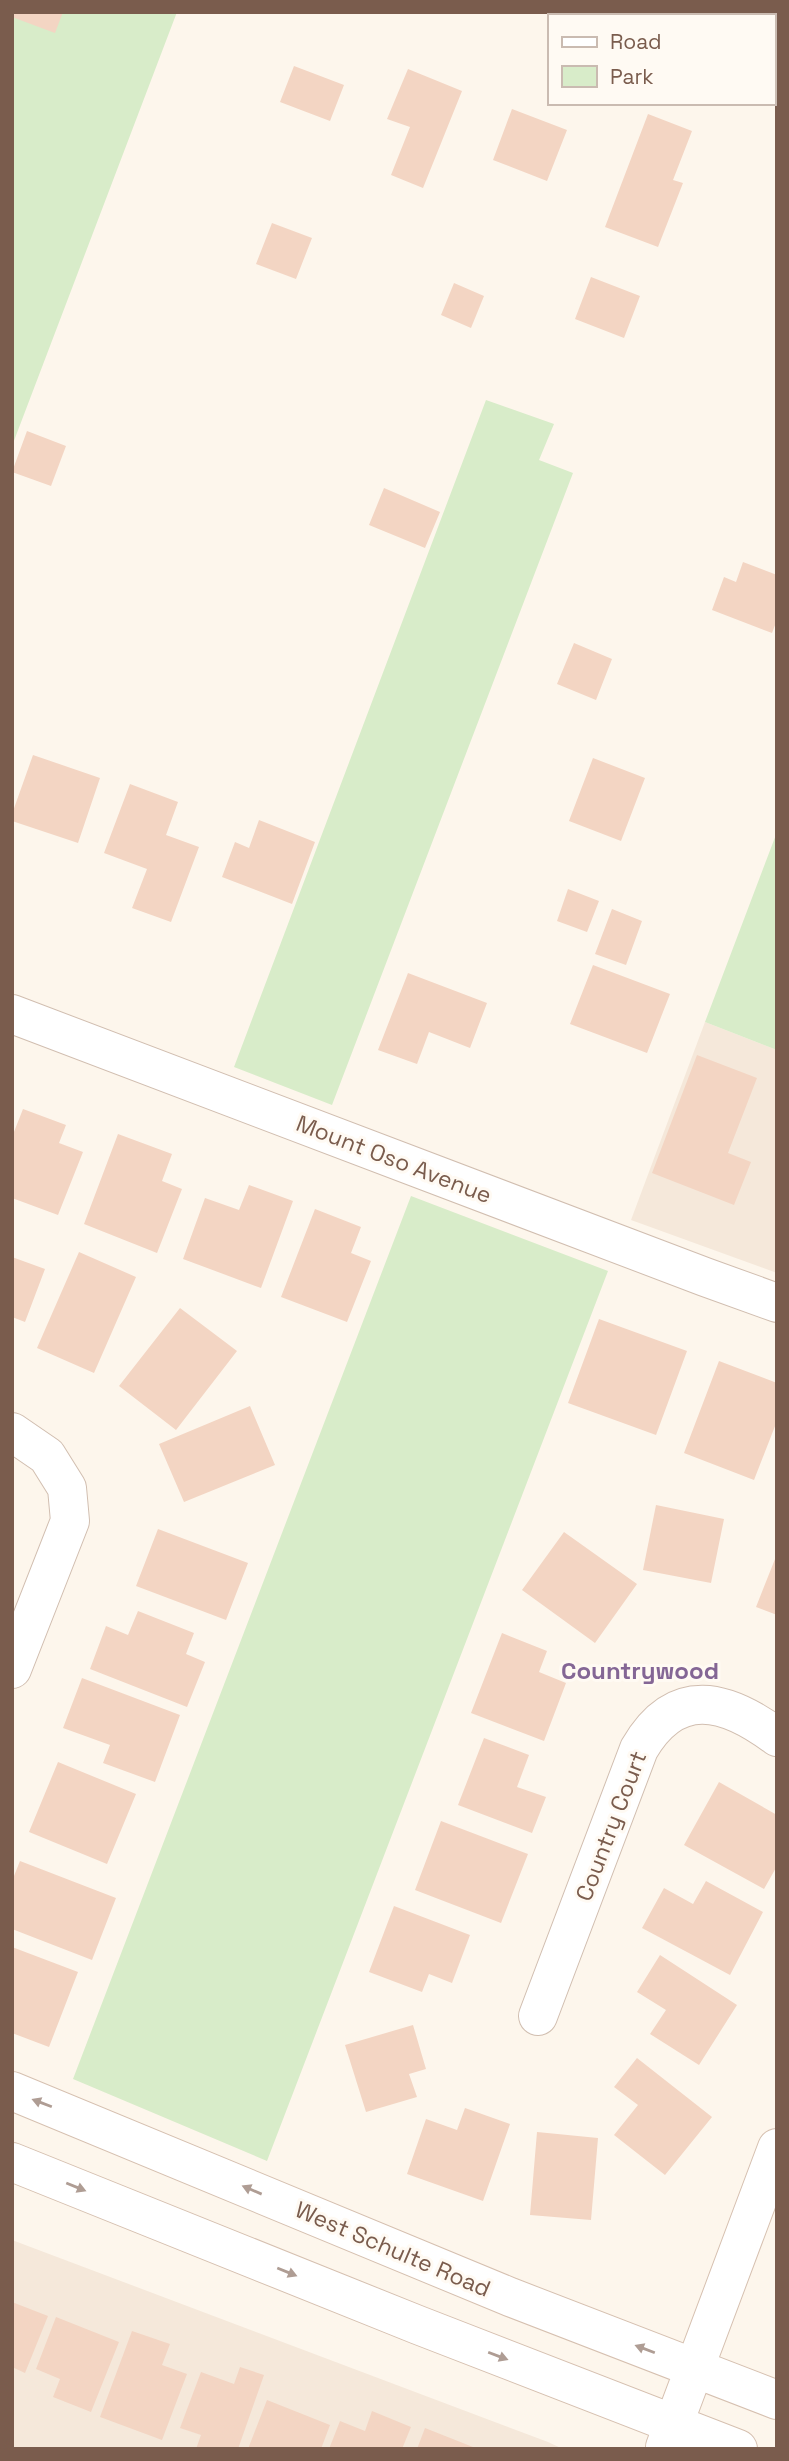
<svg xmlns="http://www.w3.org/2000/svg" width="789" height="2461" font-family="'Space Grotesk',sans-serif">
<style>
.residential{fill:#f5e8da}
.green{fill:#d8ecc9}
.building{fill:#f3d5c3}
.lines{fill:none;stroke-linecap:round;stroke-linejoin:round}
.street-casing{stroke:#d1beb0;stroke-width:40}
.secondary-casing{stroke:#d6c0b0;stroke-width:40}
.street{stroke:#fff;stroke-width:38}
.secondary{stroke:#fff;stroke-width:38}
.oneway{fill:#af9d94}
.labels{text-anchor:middle;stroke-width:6;stroke-linejoin:round;paint-order:stroke}
.street-label{font-size:23px;fill:#7a5c4d;stroke:#fffaf3}
.neighbourhood-label{font-size:24px;font-weight:bold;fill:#846695;stroke:#fffaf3}
</style>
<rect width="100%" height="100%" fill="#fdf6ec"/>
<path class="residential" d="M705,1022L777,1050V1273L631,1220Z
M12,2240L548,2442L563,2449H12Z"/>
<path class="green" d="M12,12H177L12,446Z
M486,400L554,424L539,460L573,473L332,1105L234,1067Z
M777,832V1050L705,1022Z
M411,1196L608,1271L267,2161L73,2079Z"/>
<path class="building" d="M12,12H63L55,33L12,17Z
M294,66L344,85L330,121L280,102Z
M408,69L462,91L423,188L391,175L410,127L387,119Z
M512,109L567,130L547,181L493,160Z
M648,114L692,131L673,180L683,183L658,247L605,227Z
M272,223L312,238L296,279L256,264Z
M591,277L640,296L624,338L575,319Z
M454,283L484,296L471,328L441,315Z
M27,431L66,446L51,486L12,472Z
M384,488L440,512L425,548L369,525Z
M743,562L777,575V620L772,633L712,610L724,577L736,582Z
M574,643L612,659L596,700L557,684Z
M33,755L100,778L78,843L12,821V814Z
M593,758L645,778L621,841L569,821Z
M130,784L178,802L166,835L199,847L171,922L132,908L147,869L104,853Z
M259,820L315,842L292,904L222,877L235,842L249,848Z
M568,889L599,901L587,932L557,921Z
M612,909L642,921L626,965L595,954Z
M593,965L670,994L647,1053L570,1024Z
M408,973L487,1003L470,1048L429,1032L417,1064L378,1050Z
M697,1055L757,1078L728,1153L751,1162L734,1205L652,1173Z
M23,1109L66,1125L59,1143L83,1152L58,1215L12,1198V1137Z
M118,1134L172,1154L162,1181L182,1189L157,1253L84,1224Z
M249,1185L293,1201L261,1288L183,1259L205,1198L239,1210Z
M315,1209L361,1227L351,1253L371,1261L347,1322L281,1297Z
M79,1252L136,1277L94,1373L37,1348Z
M12,1257L45,1269L25,1322L12,1317Z
M180,1308L237,1351L176,1430L119,1386Z
M599,1319L687,1351L656,1435L568,1403Z
M719,1361L777,1383V1421L754,1480L684,1453Z
M250,1406L275,1465L184,1502L159,1444Z
M656,1505L724,1519L711,1583L643,1570Z
M158,1529L248,1563L226,1620L136,1586Z
M564,1532L637,1584L595,1643L522,1590Z
M777,1554V1615L756,1607Z
M138,1611L194,1633L186,1654L205,1662L187,1707L90,1669L106,1626L128,1635Z
M502,1633L547,1651L539,1672L566,1683L544,1741L471,1713Z
M82,1678L180,1715L155,1782L103,1763L110,1745L63,1728Z
M484,1738L529,1755L517,1787L546,1797L532,1833L458,1805Z
M58,1762L136,1794L107,1864L29,1832Z
M719,1782L777,1815V1866L764,1889L684,1845Z
M441,1821L528,1854L501,1923L415,1890Z
M20,1861L116,1898L92,1960L12,1929V1881Z
M706,1881L763,1912L730,1975L642,1928L664,1888L693,1904Z
M394,1906L470,1935L452,1983L429,1974L422,1992L369,1972Z
M12,1947L78,1972L49,2047L12,2033Z
M660,1955L737,2005L699,2065L650,2034L666,2010L637,1992Z
M413,2025L426,2069L409,2074L417,2097L366,2112L345,2045Z
M637,2058L712,2117L665,2175L614,2135L638,2105L614,2087Z
M465,2108L510,2124L483,2201L407,2174L426,2119L457,2130Z
M537,2132L598,2138L591,2220L530,2215Z
M12,2302L48,2316L25,2373L12,2367Z
M56,2317L119,2342L91,2412L53,2397L60,2379L36,2369Z
M132,2331L170,2344L162,2365L187,2374L162,2440L100,2417Z
M240,2367L264,2375L238,2449H196L201,2435L180,2428L201,2372L234,2384Z
M267,2400L330,2425L321,2449H248Z
M372,2411L411,2427L402,2449H329L340,2421L365,2431Z
M425,2428L478,2449H417Z"/>
<g class="lines">
<g class="street-casing">
<path id="street" d="M12,1014L705,1277L777,1303
M12,1432L47,1456L67,1488L70,1521L12,1669
M538,2016L639,1749C676,1685 726,1699 777,1737"/>
</g>
<g class="secondary-casing">
<path id="secondary" d="M587,12L596,16
M773,83L777,85
M12,2091L510,2297L777,2400
M12,2162L418,2325L738,2449
M665,2447L777,2148"/>
</g>
<use href="#street" class="street"/>
<use href="#secondary" class="secondary"/>
</g>
<defs><path id="oneway-solid" d="M-6-.8H1V-3.2L6.5 0L1 3.2V.8H-6Z" transform="scale(1.75)"/></defs>
<g class="oneway">
<use href="#oneway-solid" transform="translate(42 2103) rotate(-159)"/>
<use href="#oneway-solid" transform="translate(76 2187) rotate(22)"/>
<use href="#oneway-solid" transform="translate(252 2190) rotate(-157)"/>
<use href="#oneway-solid" transform="translate(287 2272) rotate(22)"/>
<use href="#oneway-solid" transform="translate(645 2349) rotate(-159)"/>
<use href="#oneway-solid" transform="translate(498 2356) rotate(21)"/>
</g>
<g class="labels">
<g class="street-label">
<text transform="translate(394 1159) rotate(21)" y="8">Mount Oso Avenue</text>
<text transform="translate(611 1826) rotate(-69)" y="8">Country Court</text>
<text transform="translate(393 2249) rotate(23)" y="8">West Schulte Road</text>
</g>
<g class="neighbourhood-label">
<text x="640" y="1679">Countrywood</text>
</g>
</g>
<rect width="789" height="2461" fill="none" stroke="#7a5c4d" stroke-width="28"/>
<rect x="548" y="14" width="228" height="91" fill="#fffaf3" stroke="#cabbb1" stroke-width="2"/>
<rect x="562" y="37" width="35" height="10" fill="#ffffff" stroke="#cabbb1" stroke-width="2"/>
<text x="610" y="49" font-size="21" fill="#7a5c4d">Road</text>
<rect x="562" y="66" width="35" height="21" fill="#d8ecc9" stroke="#cabbb1" stroke-width="2"/>
<text x="610" y="84" font-size="21" fill="#7a5c4d">Park</text>
</svg>
